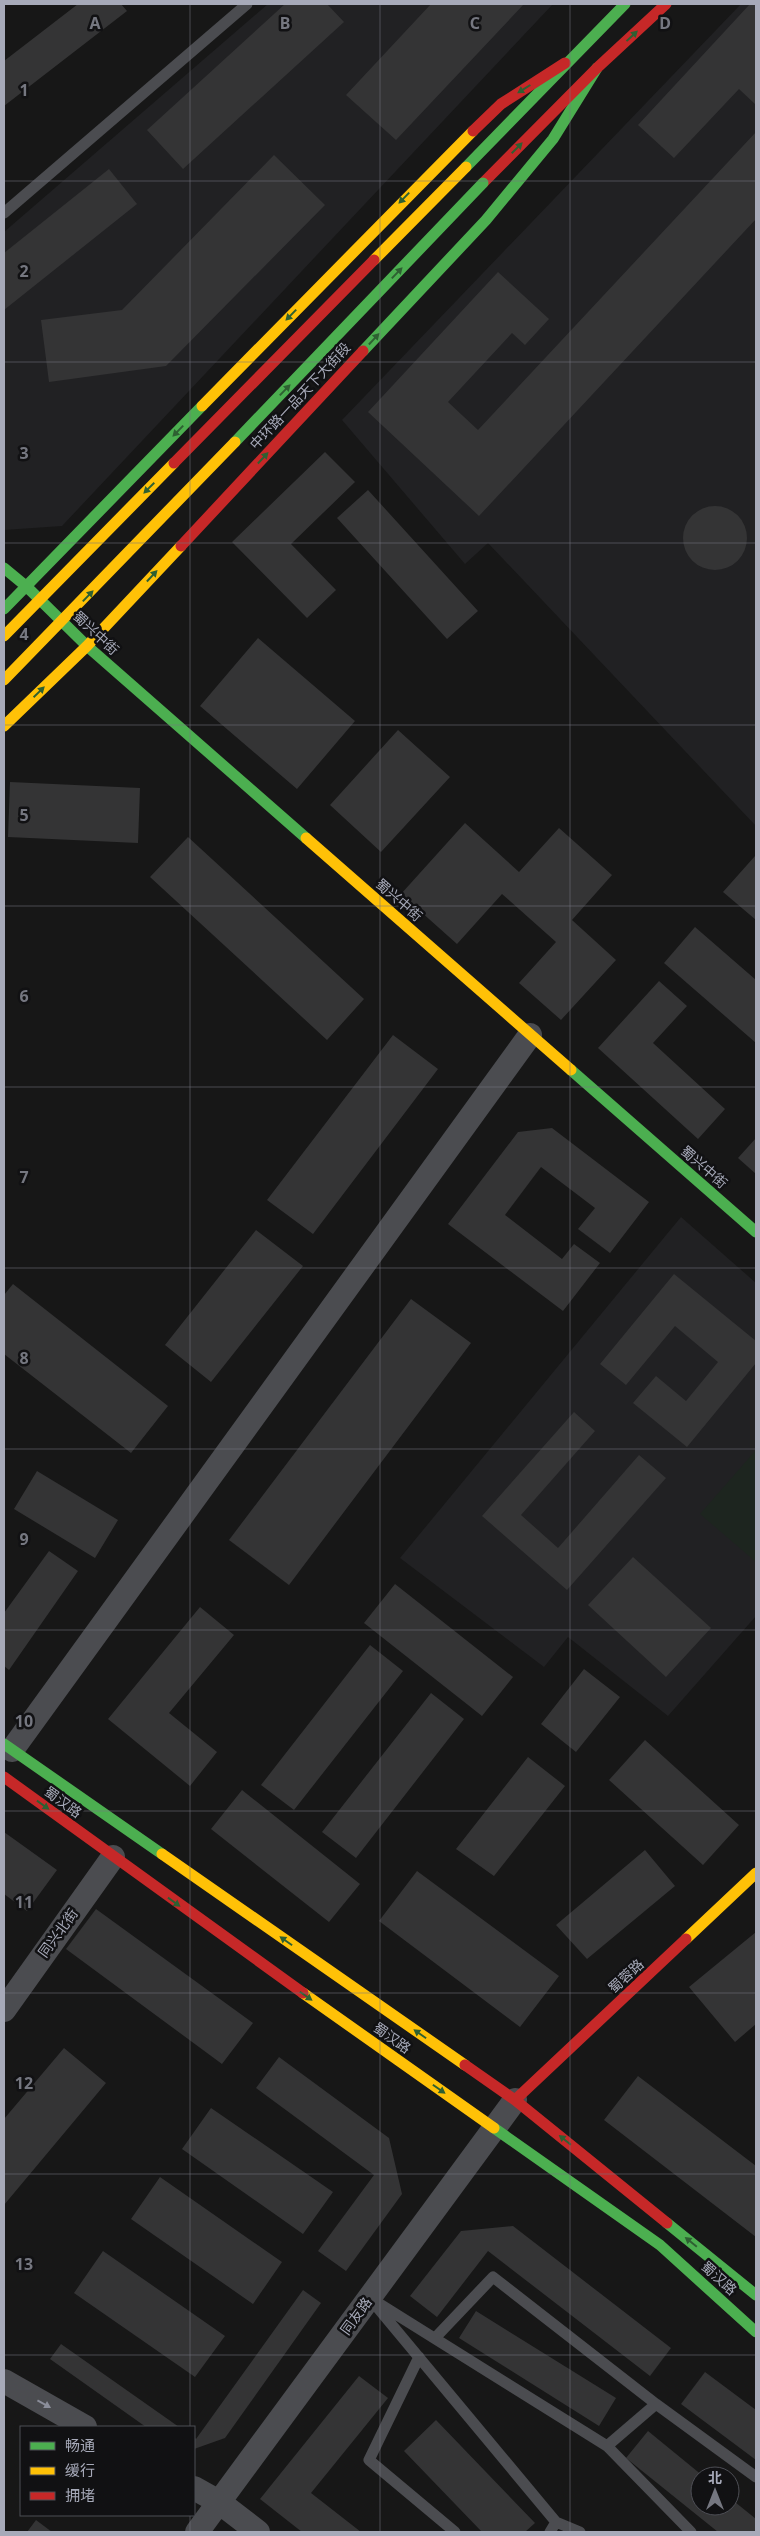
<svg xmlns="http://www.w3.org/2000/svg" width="760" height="2536" font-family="'Noto Sans','Noto Sans SC',sans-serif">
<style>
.built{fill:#212123}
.green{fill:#1d251f}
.building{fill:#343435}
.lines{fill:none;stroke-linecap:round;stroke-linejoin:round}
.lane{stroke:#4b4c50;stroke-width:11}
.street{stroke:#4b4c50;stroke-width:24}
.fast{stroke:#4caf50;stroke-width:11}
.slow{stroke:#ffc107;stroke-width:11}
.jam{stroke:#c62828;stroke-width:11}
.fast-bridge{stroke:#4caf50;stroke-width:11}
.slow-bridge{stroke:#ffc107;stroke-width:11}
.jam-bridge{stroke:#c62828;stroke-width:11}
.oneway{fill:#2e6032}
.oneway2{fill:#8b8e9a}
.grid{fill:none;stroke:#757780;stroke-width:1;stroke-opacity:0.55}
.labels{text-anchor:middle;stroke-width:5;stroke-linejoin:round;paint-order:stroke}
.street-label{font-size:14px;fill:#a7aab9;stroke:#111113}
.grid-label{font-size:16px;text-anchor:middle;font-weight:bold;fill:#757780;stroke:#111113;stroke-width:5;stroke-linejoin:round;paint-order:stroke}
</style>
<rect width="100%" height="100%" fill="#171717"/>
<path class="built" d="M268,4H553L62,526L4,530V232Z
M741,4H756V826L488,543L465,564L342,420Z
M681,1217L756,1283V1616L668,1716L568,1637L544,1667L400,1558Z"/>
<path class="green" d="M756,1450V1562L700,1514Z"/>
<path class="building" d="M78,4H121L127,11L4,106V61Z
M285,4H327L344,22L183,169L147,130Z
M431,4H524L396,140L346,95Z
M750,4H756V105L739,89L674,158L638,125Z
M756,132V219L479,516L368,412L498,272L549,319L525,345L512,333L448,402L478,430Z
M274,155L325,205L166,366L49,382L41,320L122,310Z
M109,169L137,204L4,310V253Z
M325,452L355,482L291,544L336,590L307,618L232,542Z
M368,490L478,611L447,639L337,518Z
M683 538a32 32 0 1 1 64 0a32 32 0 1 1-64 0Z
M258,638L355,721L297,789L200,706Z
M398,730L450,777L381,852L330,805Z
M10,782L140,788L138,843L8,837Z
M465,823L519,872L559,828L612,875L572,920L616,960L561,1020L519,983L556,942L502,894L457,944L401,894Z
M188,837L364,999L327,1040L150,877Z
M755,856L756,857V920L723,892Z
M695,927L756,980V1043L664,963Z
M659,981L687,1006L653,1043L725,1109L698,1139L598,1048Z
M393,1035L438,1069L313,1234L267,1200Z
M552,1128L649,1202L610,1253L578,1229L595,1208L541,1167L505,1215L562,1259L574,1244L600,1263L563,1311L448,1224L518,1132Z
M756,1138V1174L738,1158Z
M256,1230L303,1266L211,1382L165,1345Z
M674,1274L756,1341V1363L687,1447L633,1403L656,1376L686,1401L718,1362L675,1326L626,1385L600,1364Z
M13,1284L168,1406L131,1453L4,1354V1295Z
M411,1299L471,1343L289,1585L229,1540Z
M574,1412L595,1431L521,1515L558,1548L639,1455L666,1478L567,1590L482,1516Z
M37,1471L118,1520L95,1558L14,1509Z
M49,1551L78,1571L9,1670L4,1666V1613Z
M633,1557L711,1628L666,1677L588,1605Z
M395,1584L513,1677L482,1716L364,1623Z
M200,1607L234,1635L169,1713L217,1752L190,1786L108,1719Z
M370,1645L403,1671L294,1810L261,1785Z
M584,1669L620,1697L576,1752L541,1724Z
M431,1693L464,1719L356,1858L322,1832Z
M645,1740L739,1825L703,1865L609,1780Z
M528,1757L565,1786L494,1876L456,1849Z
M242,1790L360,1884L329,1922L211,1829Z
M4,1832L57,1870L27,1911L4,1894Z
M645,1850L675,1886L587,1959L556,1925Z
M417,1871L559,1976L520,2027L379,1921Z
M96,1909L253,2023L222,2064L66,1949Z
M756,1932V2024L735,2042L689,1987Z
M64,2048L106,2083L4,2205V2119Z
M279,2057L389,2138L402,2194L346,2271L318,2251L374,2175L256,2088Z
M638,2076L756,2166V2237L604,2120Z
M211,2108L333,2192L303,2234L182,2149Z
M160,2177L282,2262L253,2304L131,2219Z
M513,2226L671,2348L650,2376L488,2251L437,2317L410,2296L461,2231Z
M103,2251L225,2336L195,2377L74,2293Z
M303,2290L321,2303L225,2438L194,2449V2437L196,2439Z
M476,2311L616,2398L599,2426L459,2338Z
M61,2344L179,2427H146L50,2359Z
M705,2372L756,2410V2460L681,2404Z
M359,2376L388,2398L311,2493L361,2532H302L260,2499Z
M436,2420L535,2523L525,2532H482L404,2451Z
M648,2431L703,2476H700V2506H730V2498L756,2519V2532H718L626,2458Z
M36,2520L52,2532H27Z"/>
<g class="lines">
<path class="lane" d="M4,213L247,4
M370,2298L607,2446L691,2532
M377,2307L556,2522L580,2532
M435,2338L493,2277L656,2404
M419,2357L369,2460L455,2532
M607,2446L656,2404L756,2477
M550,2532L556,2522"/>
<path class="street" d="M12,1750L530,1035
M4,2010L113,1857
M4,2381L85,2427
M194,2488L219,2502L258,2532
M197,2532L515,2100"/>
<path class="fast" d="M466,167L625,4
M363,351L486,220L553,139L597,68
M4,568L27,587L87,646L306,838
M4,609L202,406
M571,1070L756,1232
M4,1744L162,1854
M494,2128L660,2245L756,2332
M667,2223L756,2295"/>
<path class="slow" d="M202,406L473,131
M4,726L87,646L181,546
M306,838L571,1070
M162,1854L465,2065
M686,1939L756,1873
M303,1993L494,2128"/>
<path class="jam" d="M473,131L501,104L565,63
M483,183L597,68L666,4
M181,546L363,351
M4,1777L303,1993
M465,2065L515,2100L667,2223
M515,2100L686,1939"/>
<path class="fast-bridge" d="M235,442L483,183"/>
<path class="slow-bridge" d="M374,260L466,167
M4,636L174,463
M4,680L235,442"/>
<path class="jam-bridge" d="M174,463L374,260"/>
</g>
<defs><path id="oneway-solid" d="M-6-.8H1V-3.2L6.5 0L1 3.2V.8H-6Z" transform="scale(1.25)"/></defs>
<g class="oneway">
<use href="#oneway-solid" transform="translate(632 36) rotate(-43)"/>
<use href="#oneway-solid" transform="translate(524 89) rotate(148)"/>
<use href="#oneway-solid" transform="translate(517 148) rotate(-45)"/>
<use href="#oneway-solid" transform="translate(404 198) rotate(134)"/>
<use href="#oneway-solid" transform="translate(397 273) rotate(-46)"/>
<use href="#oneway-solid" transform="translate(291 315) rotate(134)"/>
<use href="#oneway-solid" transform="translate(374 339) rotate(-47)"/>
<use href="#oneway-solid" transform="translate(285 390) rotate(-46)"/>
<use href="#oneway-solid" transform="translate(178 431) rotate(134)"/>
<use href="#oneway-solid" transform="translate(263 458) rotate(-47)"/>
<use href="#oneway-solid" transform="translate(149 488) rotate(135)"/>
<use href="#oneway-solid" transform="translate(152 576) rotate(-47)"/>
<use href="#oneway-solid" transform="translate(88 596) rotate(-46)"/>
<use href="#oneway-solid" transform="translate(39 692) rotate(-44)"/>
<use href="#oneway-solid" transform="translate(43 1805) rotate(36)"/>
<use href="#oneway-solid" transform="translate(174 1902) rotate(36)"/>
<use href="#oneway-solid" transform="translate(286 1941) rotate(-145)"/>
<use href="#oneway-solid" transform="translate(306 1996) rotate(35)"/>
<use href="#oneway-solid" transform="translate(420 2034) rotate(-145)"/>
<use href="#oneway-solid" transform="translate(439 2089) rotate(35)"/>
<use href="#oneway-solid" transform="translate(565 2140) rotate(-141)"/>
<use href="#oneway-solid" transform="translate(691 2242) rotate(-141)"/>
</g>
<use class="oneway2" href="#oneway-solid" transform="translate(44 2404) rotate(29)"/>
<path class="grid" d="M190,4V2427M380,4V2532M570,4V2532M4,181H756M4,362H756M4,543H756M4,725H756M4,906H756M4,1087H756M4,1268H756M4,1449H756M4,1630H756M4,1811H756M4,1993H756M4,2174H756M4,2355H756M190,2515V2532"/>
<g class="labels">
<g class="street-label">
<text transform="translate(300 396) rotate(-47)" y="5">中环路一品天下大街段</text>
<text transform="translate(96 633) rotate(43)" y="5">蜀兴中街</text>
<text transform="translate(399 900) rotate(41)" y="5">蜀兴中街</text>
<text transform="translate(704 1167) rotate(41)" y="5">蜀兴中街</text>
<text transform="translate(63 1802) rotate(36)" y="5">蜀汉路</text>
<text transform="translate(58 1933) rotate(-54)" y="5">同兴北街</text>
<text transform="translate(626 1976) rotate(-43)" y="5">蜀蓉路</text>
<text transform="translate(392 2038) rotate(35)" y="5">蜀汉路</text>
<text transform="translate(719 2278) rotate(42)" y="5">蜀汉路</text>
<text transform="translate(356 2316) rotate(-54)" y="5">同友路</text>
</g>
</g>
<g class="grid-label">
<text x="95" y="29">A</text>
<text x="285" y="29">B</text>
<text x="475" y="29">C</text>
<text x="665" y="29">D</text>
<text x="24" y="96">1</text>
<text x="24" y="277">2</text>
<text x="24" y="459">3</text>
<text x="24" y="640">4</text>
<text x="24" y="821">5</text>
<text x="24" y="1002">6</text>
<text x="24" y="1183">7</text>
<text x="24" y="1364">8</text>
<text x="24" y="1545">9</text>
<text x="24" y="1727">10</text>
<text x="24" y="1908">11</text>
<text x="24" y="2089">12</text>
<text x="24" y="2270">13</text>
</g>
<rect width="760" height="2536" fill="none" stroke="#a7aab9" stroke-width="10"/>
<rect x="20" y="2426" width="175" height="90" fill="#111113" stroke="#4d4e55"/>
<rect x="30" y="2442" width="25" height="8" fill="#4caf50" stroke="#4d4e55"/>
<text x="65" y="2451" font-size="15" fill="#a7aab9">畅通</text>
<rect x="30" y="2467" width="25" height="8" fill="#ffc107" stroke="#4d4e55"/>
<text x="65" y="2476" font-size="15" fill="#a7aab9">缓行</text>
<rect x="30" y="2492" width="25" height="8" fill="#c62828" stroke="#4d4e55"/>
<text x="65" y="2501" font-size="15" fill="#a7aab9">拥堵</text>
<g transform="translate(715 2491)"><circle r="24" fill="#111113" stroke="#4d4e55"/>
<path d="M0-4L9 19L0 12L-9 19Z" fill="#757780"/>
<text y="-8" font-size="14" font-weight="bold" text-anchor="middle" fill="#a7aab9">北</text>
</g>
</svg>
